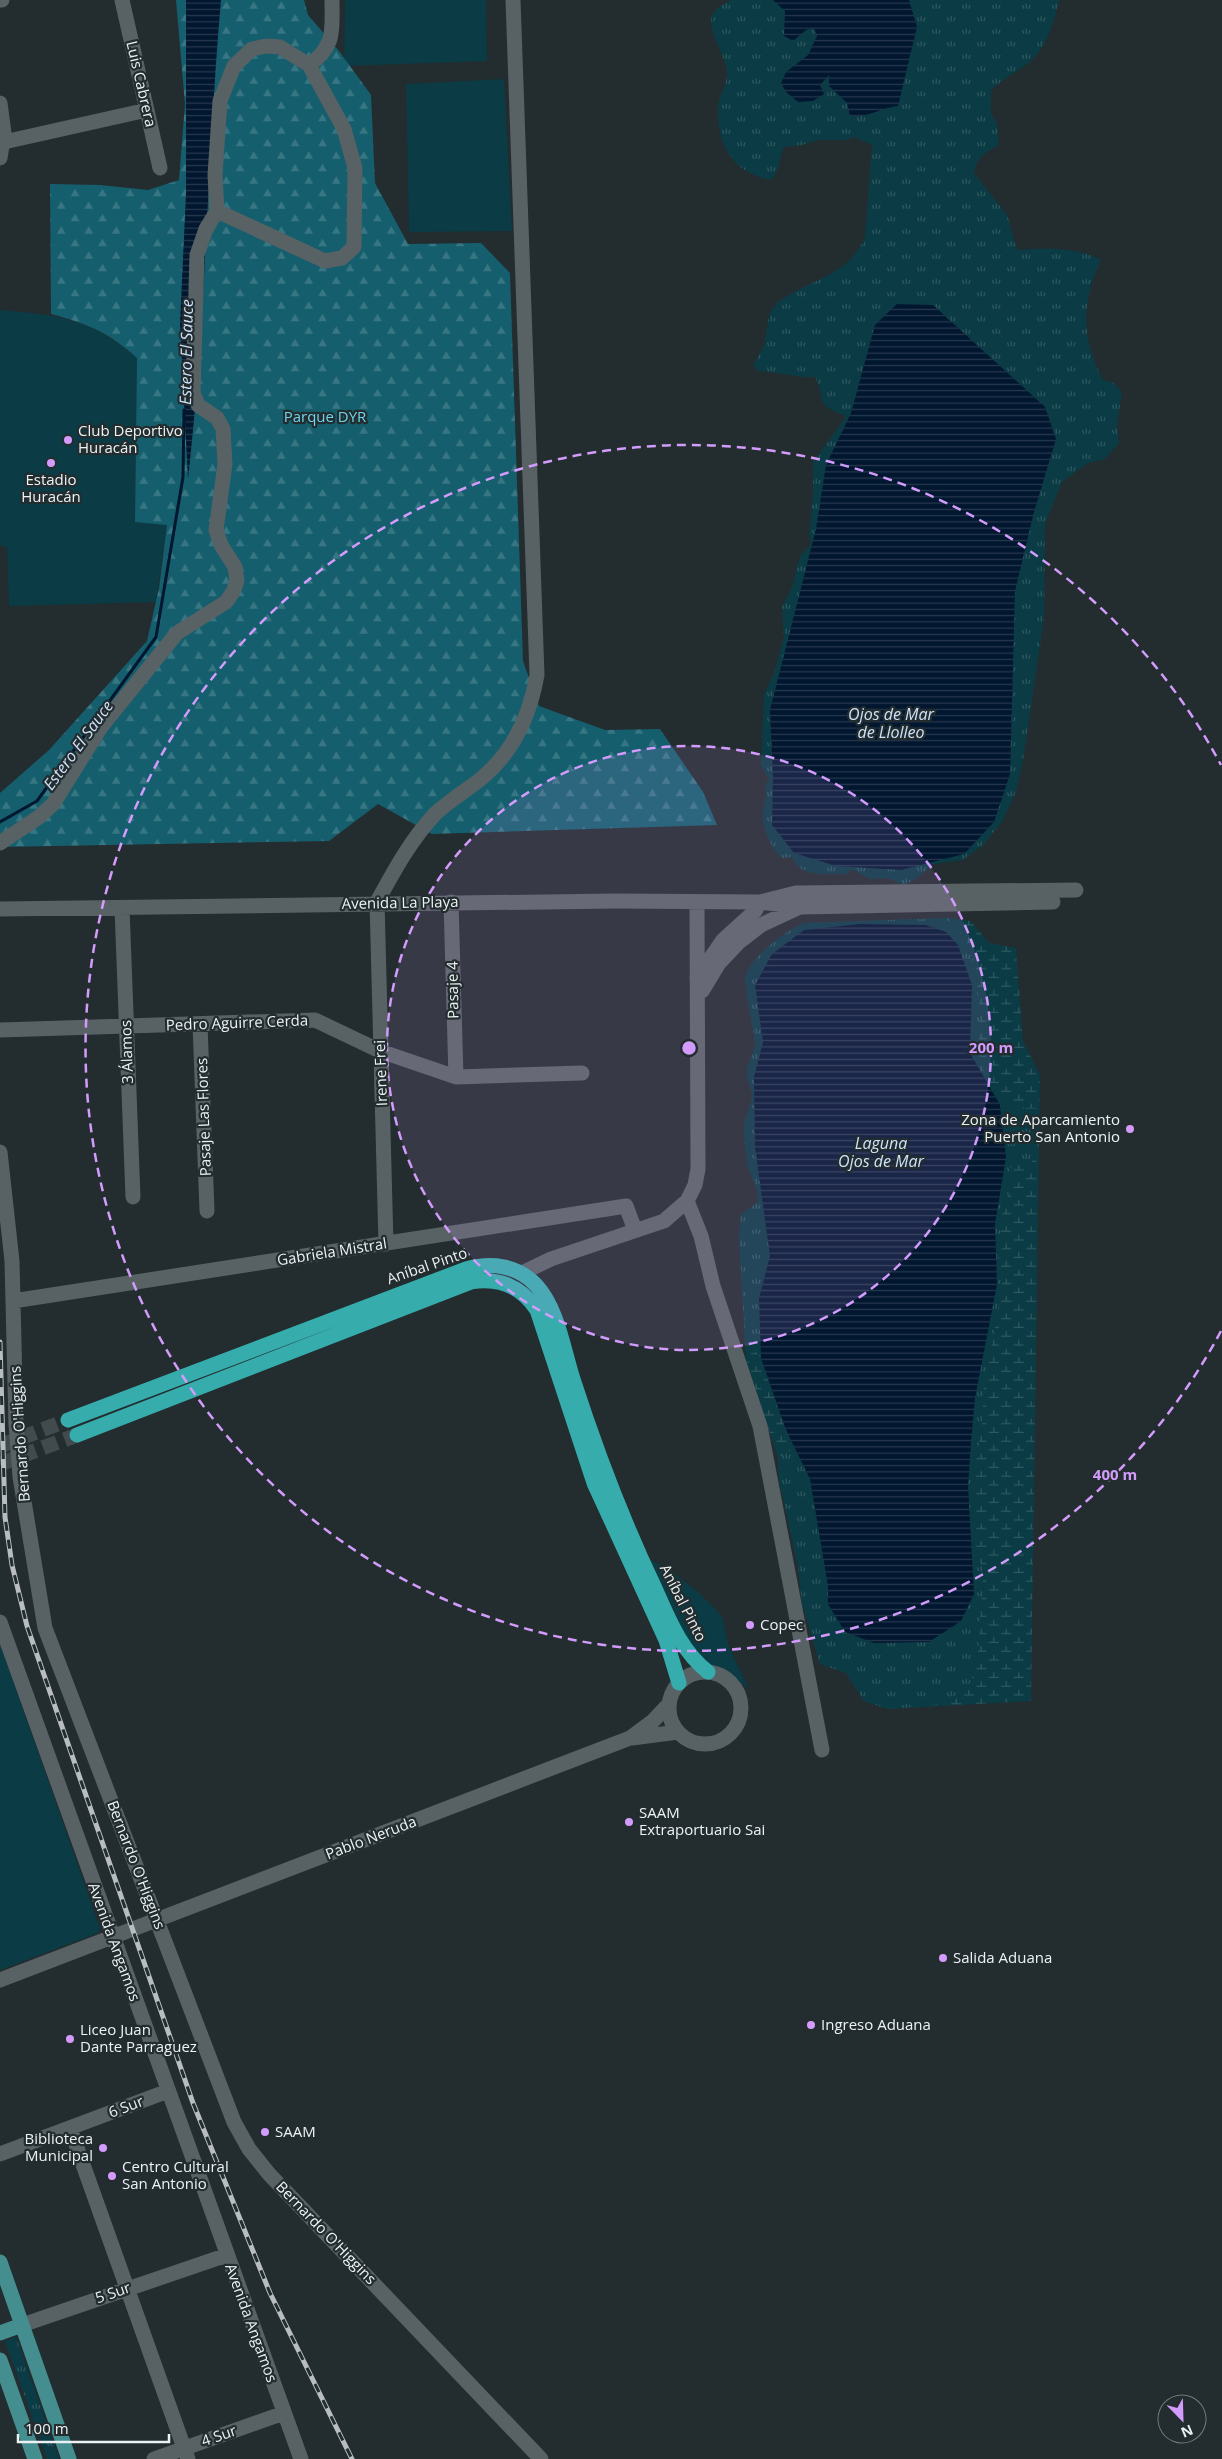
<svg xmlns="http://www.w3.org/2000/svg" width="1222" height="2459" font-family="'Open Sans',sans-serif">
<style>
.green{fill:#0b3b45}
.forest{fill:url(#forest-firs)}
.wetland{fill:url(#wetland-marsh);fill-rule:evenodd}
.park{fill:url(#park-tufts)}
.water{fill:url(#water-rules)}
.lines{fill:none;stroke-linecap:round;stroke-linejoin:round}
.stream{stroke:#01162f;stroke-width:3}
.highway-tunnel{stroke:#414a4c;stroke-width:15;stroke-dasharray:15 8;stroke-linecap:butt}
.minor{stroke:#586265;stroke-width:15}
.major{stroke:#448e90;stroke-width:15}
.highway{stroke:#36acac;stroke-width:15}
.rail-casing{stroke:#b8bec0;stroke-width:5}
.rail{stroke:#232c2e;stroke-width:3;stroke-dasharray:9;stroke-linecap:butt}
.ring{fill:none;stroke:#d39cfc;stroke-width:2.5;stroke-dasharray:9 6}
.poi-dot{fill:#d39cfc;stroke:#232c2e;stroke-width:2}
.labels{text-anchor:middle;stroke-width:4.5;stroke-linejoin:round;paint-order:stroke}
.street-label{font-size:15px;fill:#ecf2f3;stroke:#232c2e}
.park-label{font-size:15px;fill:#6dd5ed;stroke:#232c2e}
.poi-label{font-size:15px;fill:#ecf2f3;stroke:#232c2e;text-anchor:start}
.water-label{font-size:16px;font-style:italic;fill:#cde2fb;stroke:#232c2e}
.centre{fill:#d39cfc;stroke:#232c2e;stroke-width:2.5}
.ring-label{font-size:15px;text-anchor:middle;font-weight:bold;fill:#d39cfc;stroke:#232c2e;stroke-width:4.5;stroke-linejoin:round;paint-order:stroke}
</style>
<defs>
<pattern id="forest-firs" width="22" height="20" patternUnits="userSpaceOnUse" patternTransform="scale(1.25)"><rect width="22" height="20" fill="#155e6d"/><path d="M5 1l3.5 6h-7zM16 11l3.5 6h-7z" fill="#377682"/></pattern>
<pattern id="wetland-marsh" width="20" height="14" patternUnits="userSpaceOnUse" patternTransform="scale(1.25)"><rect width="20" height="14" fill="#0b3b45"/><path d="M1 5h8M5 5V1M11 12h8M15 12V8" fill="none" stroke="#2f5860"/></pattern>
<pattern id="park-tufts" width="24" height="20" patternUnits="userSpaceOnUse" patternTransform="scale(1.25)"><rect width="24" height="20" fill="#0b3b45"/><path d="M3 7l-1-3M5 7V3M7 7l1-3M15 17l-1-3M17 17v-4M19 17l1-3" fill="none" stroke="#2f5860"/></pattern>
<pattern id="water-rules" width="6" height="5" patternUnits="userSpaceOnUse" patternTransform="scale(1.25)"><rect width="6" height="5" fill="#01162f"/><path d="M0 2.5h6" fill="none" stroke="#26384e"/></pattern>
</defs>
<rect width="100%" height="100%" fill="#232c2e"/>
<path class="green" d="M345,0H486L487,61L344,66Z
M504,79L512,231L409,232L406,84Z
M0,310C58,315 91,318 137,358L135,522L167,524L156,602L9,606L7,548L0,545Z
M651,1560L673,1572L699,1593L722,1616L729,1647L749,1689L732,1676L712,1667L689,1644Z
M0,1644L100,1928L98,1933L0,1970Z"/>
<path class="forest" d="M176,0H304L308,15L339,51L371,95L375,183L408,244L481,243L510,273L523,661L539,706L605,730L660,729L703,792L717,825L432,834L378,804L329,841L0,847V793L49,750L147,641L159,588L167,525L135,522L137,358C108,332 88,324 51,314L50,184L100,185L148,190L179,180L185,104Z"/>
<path class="wetland" d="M948,918L971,921L989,943L1016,948L1023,1041L1040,1075L1031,1701L888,1709L864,1701L846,1673L820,1664L802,1603L798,1566L779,1479L778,1458L746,1360L739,1237L741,1215L759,1201C758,1189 753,1180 749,1169C746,1159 744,1138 744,1127C744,1120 751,1107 752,1098C753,1090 747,1081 747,1072C748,1062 755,1053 755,1043C754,1028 743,984 746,975C753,955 786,930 805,923ZM770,1256L786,1430L761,1358Z"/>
<path class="park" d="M731,0H1059C1055,19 1047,46 1032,60C1019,71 1004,78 991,90V113L997,124L999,145C986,152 976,158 974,173L1007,215L1017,250C1043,248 1078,247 1101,260C1081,303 1081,338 1103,380L1114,383L1122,392L1117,425L1119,443L1105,459L1088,463L1062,482L1045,524L1044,618L1023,761L1016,792L1002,822L982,846L963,860L934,864L914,880L903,885L888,878L870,879L852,869L847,874C828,874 800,878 792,857L782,858C770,847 762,828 763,811C765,800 768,794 765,784L770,780L761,766L764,694L774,673L784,637L782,607L792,587L800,556L811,544L809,535L813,493V462L845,418L844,415C812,403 828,401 815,377C795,378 778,372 758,371L753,365C757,359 761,352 764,345C768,331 766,312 778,302C808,280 849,276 865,237L872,145L854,137L847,140H818L802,145L784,147C779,157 780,171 771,180C733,172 717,147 718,108C719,94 728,85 727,71C726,55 702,24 715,11C719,6 726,3 731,0Z
M948,918L967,942L976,974L979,1002V1053L982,1067L1001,1100L1012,1107L1038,1109L1039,1150L1031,1163L1013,1165L1010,1169C1014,1196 1002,1202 1001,1226C1000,1233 1003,1239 1003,1246C1002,1250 999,1252 999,1256C1000,1269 1002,1279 1002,1292L984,1385L982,1425L976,1461L975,1547L983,1571V1579L977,1667L969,1684L960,1695L936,1705L888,1709L864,1701L846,1673L820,1664L802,1603L798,1566L779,1479L778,1458L790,1451L786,1430L761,1358L746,1340L739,1237L741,1215L759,1201C758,1189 753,1180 749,1169C746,1159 744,1138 744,1127C744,1120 751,1107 752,1098C753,1090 747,1081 747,1072C748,1062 755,1053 755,1043C754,1028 743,984 746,975C753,955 786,930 805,923Z
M16,2337L59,2459H47L5,2341Z"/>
<path class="water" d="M186,0H221C207,160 206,320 188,479L180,324L186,193Z
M773,0H909L917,27L898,106C881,108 867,118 850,116L847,103L829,86V75L820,85L824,94L813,101L798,102L786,92L781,83L786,72L808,55L817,36L814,28L806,30L793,41L784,36L785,11Z
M897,304L933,305L1045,407L1056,439L1034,512L1015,591L1010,774L994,822L964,854L901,870L836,866L794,853L772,825L773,778L770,710L816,529L826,465L851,413L875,325Z
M860,924L926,925L946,932L958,945L972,985L970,1053L1000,1105L1006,1157L995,1224L997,1284L975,1398L971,1442L968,1486L974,1594L961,1621L929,1642L874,1643L845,1632L828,1604V1586L810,1479L786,1430L761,1358L759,1298L770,1256L755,1147L754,1077L763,1042L755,985L772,954L804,930Z"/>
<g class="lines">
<path class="stream" d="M0,822L37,801L156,637L183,477L184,410"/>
<path class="highway-tunnel" d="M0,1446L68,1420
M0,1464L77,1435"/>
<path class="minor" d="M0,0H2
M122,0L160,168
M309,65C336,46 332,30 332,0
M0,103L4,133L0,158
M4,142L147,110
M0,843L39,817L53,804L101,727L177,633L226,602L233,592L237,581L235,567L221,545L216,530L225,464L223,429L217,418L198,405L193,393L197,255L206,229L217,211L215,175L220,101L234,66L252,49L266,46L280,47L309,65L344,129L355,168L354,247L342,258L325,261L217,211
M451,902L456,1077
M122,908L133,1197
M0,909L614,901L760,902L800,907
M697,978L723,940L755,911L760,902L796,893L1076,890
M702,991L719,963L739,942L761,925L800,907L1053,902
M200,1024L207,1211
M0,1030L315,1020L380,1051L456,1077L582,1073
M0,1152L12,1261L16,1424L20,1477L45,1628L234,2122L249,2149L269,2174L541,2459
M687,1201L701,1236L713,1286L760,1426L822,1750
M386,1244L377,902C394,871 411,839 436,813C450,800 467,790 482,778C513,752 530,715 537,675L513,0
M522,1273L551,1259L664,1221L687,1201L695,1185L698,1169L697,903
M13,1301L626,1206L635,1230
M0,1622L301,2459
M669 1708a36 36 0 1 1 72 0a36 36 0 1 1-72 0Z
M632,1738L678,1732
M0,1980L630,1738L653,1721L669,1704
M70,2128L188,2459
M0,2154L168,2091
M22,2325L227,2255
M154,2459L284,2413"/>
<path class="major" d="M0,2262L69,2459
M0,2333L22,2325
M0,2360L35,2459"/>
<path class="highway" d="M68,1420L466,1269C491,1262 517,1265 536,1285C558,1309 563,1348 573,1379C596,1450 622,1519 654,1586C668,1617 680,1650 708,1672
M77,1435L471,1282C498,1277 521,1286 537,1310L594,1483L666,1640L679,1683"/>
<g class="rail-casing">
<path id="rail" d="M0,1342L5,1517L12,1565L27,1626L193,2103L270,2293L352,2459"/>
</g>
<use href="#rail" class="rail"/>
</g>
<circle cx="689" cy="1048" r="302" fill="#d39cfc" fill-opacity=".12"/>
<g class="ring">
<circle cx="689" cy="1048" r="302"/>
<path d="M1221 1331A603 603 0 1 1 1221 765"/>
</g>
<g class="poi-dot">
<circle cx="68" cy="440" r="5"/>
<circle cx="51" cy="463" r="5"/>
<circle cx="1130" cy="1129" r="5"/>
<circle cx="750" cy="1625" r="5"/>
<circle cx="629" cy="1822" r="5"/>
<circle cx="943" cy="1958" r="5"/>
<circle cx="811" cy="2025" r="5"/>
<circle cx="70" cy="2039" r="5"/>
<circle cx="265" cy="2132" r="5"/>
<circle cx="103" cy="2148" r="5"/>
<circle cx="112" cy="2176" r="5"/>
</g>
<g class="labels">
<g class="street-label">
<text transform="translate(141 84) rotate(77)" y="5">Luis Cabrera</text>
<text transform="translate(400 903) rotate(-1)" y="5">Avenida La Playa</text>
<text transform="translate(453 990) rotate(-91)" y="5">Pasaje 4</text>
<text transform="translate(237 1023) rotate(-2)" y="5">Pedro Aguirre Cerda</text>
<text transform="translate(127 1052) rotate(-92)" y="5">3 Álamos</text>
<text transform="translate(381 1073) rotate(-92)" y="5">Irene Frei</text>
<text transform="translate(204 1117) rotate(-92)" y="5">Pasaje Las Flores</text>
<text transform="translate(332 1252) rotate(-9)" y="5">Gabriela Mistral</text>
<text transform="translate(427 1266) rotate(-19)" y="5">Aníbal Pinto</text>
<text transform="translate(20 1434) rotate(-94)" y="5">Bernardo O'Higgins</text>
<text transform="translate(683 1603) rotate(63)" y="5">Aníbal Pinto</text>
<text transform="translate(371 1838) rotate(-21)" y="5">Pablo Neruda</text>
<text transform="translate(136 1865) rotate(69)" y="5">Bernardo O'Higgins</text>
<text transform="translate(114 1942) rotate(70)" y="5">Avenida Angamos</text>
<text transform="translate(126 2107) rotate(-21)" y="5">6 Sur</text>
<text transform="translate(326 2233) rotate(46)" y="5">Bernardo O'Higgins</text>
<text transform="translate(113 2293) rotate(-19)" y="5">5 Sur</text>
<text transform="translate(251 2323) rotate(70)" y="5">Avenida Angamos</text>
<text transform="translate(219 2436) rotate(-19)" y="5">4 Sur</text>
</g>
<g class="park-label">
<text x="325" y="422">Parque DYR</text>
</g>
<g class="poi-label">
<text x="78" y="436">Club Deportivo<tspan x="78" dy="17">Huracán</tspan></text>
<text x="51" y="485" text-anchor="middle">Estadio<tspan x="51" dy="17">Huracán</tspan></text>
<text x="1120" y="1125" text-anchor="end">Zona de Aparcamiento<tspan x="1120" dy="17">Puerto San Antonio</tspan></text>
<text x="760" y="1630">Copec</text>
<text x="639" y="1818">SAAM<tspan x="639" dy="17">Extraportuario Sai</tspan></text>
<text x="953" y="1963">Salida Aduana</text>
<text x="821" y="2030">Ingreso Aduana</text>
<text x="80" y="2035">Liceo Juan<tspan x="80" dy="17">Dante Parraguez</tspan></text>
<text x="275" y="2137">SAAM</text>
<text x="93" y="2144" text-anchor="end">Biblioteca<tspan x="93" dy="17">Municipal</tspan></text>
<text x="122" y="2172">Centro Cultural<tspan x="122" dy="17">San Antonio</tspan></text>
</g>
<g class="water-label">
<text transform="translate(186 352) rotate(-89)" y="6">Estero El Sauce</text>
<text x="891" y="720">Ojos de Mar<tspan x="891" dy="18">de Llolleo</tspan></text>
<text transform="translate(78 745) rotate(-54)" y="6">Estero El Sauce</text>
<text x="881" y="1149">Laguna<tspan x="881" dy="18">Ojos de Mar</tspan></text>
</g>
</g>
<circle cx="689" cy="1048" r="8" class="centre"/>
<g class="ring-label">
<text x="991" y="1053">200 m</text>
<text x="1115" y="1480">400 m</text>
</g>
<g transform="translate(1182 2419) rotate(157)"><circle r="24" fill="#232c2e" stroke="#737b7d"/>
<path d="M0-4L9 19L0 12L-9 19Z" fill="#d39cfc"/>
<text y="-8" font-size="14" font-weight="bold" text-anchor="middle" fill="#ecf2f3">N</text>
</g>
<path d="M18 2434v8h151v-8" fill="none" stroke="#ecf2f3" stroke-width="2.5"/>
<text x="25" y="2434" font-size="15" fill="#ecf2f3" stroke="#232c2e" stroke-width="4" paint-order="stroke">100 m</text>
</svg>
